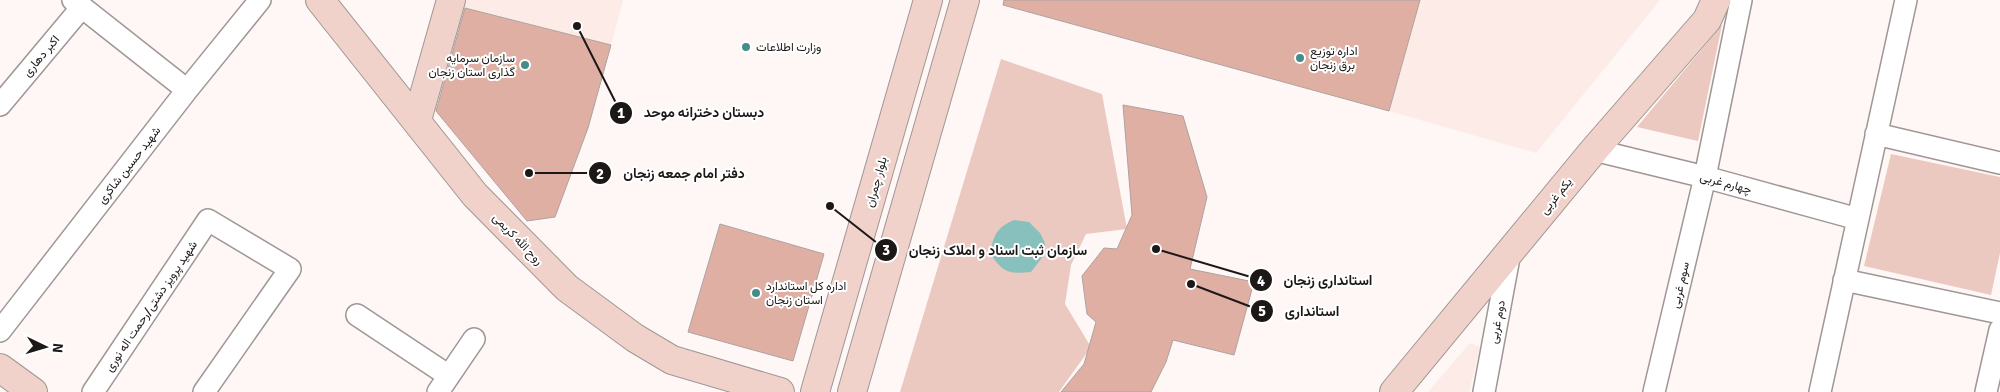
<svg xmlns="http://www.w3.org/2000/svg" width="2000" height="392" font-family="Signika,Vazirmatn,sans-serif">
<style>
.built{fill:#fcebe6}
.green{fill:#ebc9c1}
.water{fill:#87c0bd}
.building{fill:#e0afa4;stroke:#aba3a1}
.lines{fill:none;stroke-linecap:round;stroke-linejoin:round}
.street-casing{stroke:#9f9795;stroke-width:24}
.secondary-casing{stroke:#9f9795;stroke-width:30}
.street{stroke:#fff;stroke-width:21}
.secondary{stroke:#f0d2cb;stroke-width:28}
.poi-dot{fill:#468d8a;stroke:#fff;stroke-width:2}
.labels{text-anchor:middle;stroke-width:4;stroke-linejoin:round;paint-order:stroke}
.poi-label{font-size:12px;fill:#1b1817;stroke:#fff;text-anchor:start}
.street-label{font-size:12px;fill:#1b1817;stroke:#fff}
.leader{fill:none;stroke:#1b1817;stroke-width:2}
.callout-dot{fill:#1b1817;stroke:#fff;stroke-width:2}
.mark-label{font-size:15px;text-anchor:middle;font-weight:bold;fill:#fff}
.callout-label{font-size:14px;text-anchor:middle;font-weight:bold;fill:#1b1817;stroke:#fff;stroke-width:4;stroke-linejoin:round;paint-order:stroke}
</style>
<rect width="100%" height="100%" fill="#fef7f5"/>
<path class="built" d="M464,0H623L611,45L462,7Z
M1420,0H1660L1536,153L1389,111Z
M1470,343L1480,347L1469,392H1428Z"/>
<path class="green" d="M1722,25L1698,141L1637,127Z
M1001,59L1102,94L1127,229L1086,234L1071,265L1065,304L1091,347L1059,392H900Z
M1891,154L2000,177V253L1991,295L1864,266Z"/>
<path class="water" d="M1014,220L1029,222L1040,233L1045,243L1044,255L1031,272C1008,274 1003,273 990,253C994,235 996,228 1014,220Z"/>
<path class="building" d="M1004,0H1420L1389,111L1003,5Z
M465,8L611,45L588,128L555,217L527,221L436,111Z
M1123,105L1183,116L1207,197L1190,269L1254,282L1234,355L1173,340L1166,362L1151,392H1061L1084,364L1096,322L1087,314L1082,276L1104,248L1117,249L1132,215Z
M720,224L824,254L793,361L688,332Z"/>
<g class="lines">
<g class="street-casing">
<path id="street" d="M73,0L187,90
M0,105L82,7
M1876,134L2000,163
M1594,150L1705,177L1858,219
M1844,280L2000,313
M357,315L449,376
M0,331L187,90L260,0
M93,392L208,220L290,269L204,392
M438,392L474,339
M1484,392L1510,252
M1654,392L1705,177L1741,0
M1820,392L1906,0
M1986,392L2000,330"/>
</g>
<g class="secondary-casing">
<path id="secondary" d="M320,0L475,195L567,288L635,338L672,360L780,392
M417,120L451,0
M0,368L33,392
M815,392L928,0
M852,392L965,0
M1394,392L1594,150L1707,20L1716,0"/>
</g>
<use href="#street" class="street"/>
<use href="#secondary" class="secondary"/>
</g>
<g class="poi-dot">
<circle cx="746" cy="47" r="5"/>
<circle cx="1300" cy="58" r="5"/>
<circle cx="525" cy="65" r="5"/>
<circle cx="756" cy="293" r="5"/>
</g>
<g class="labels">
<g class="poi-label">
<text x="756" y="51">وزارت اطلاعات</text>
<text x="1310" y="55">اداره توزیع<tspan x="1310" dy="14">برق زنجان</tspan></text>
<text x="515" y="62" text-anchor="end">سازمان سرمایه<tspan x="515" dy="14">گذاری استان زنجان</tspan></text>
<text x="766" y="290">اداره کل استاندارد<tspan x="766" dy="14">استان زنجان</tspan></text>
</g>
<g class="street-label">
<text transform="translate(41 56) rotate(-50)" y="4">اکبر دهاری</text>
<text transform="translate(129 165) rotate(-52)" y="4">شهید حسین شاکری</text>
<text transform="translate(876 182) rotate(-74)" y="4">بلوار چمران</text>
<text transform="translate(1726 183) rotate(15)" y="4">چهارم غربی</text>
<text transform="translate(1556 196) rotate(-51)" y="4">یکم غربی</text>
<text transform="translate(518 239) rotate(46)" y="4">روح الله کریمی</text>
<text transform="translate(1680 285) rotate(-77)" y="4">سوم غربی</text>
<text transform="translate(151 306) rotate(-56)" y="4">شهید پرویز دشتی/رحمت اله نوری</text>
<text transform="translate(1497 322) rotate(-79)" y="4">دوم غربی</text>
</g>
</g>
<path class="leader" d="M577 26L621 113M529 173L600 173M830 206L886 250M1156 249L1261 280M1191 284L1262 311"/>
<g class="callout-dot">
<circle cx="577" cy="26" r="5"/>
<circle cx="529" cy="173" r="5"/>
<circle cx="830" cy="206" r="5"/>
<circle cx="1156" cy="249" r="5"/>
<circle cx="1191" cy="284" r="5"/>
<circle cx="621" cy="113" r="12"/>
<circle cx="600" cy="173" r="12"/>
<circle cx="886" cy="250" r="12"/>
<circle cx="1261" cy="280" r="12"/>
<circle cx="1262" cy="311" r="12"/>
</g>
<g class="mark-label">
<text x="621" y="118">1</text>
<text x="600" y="179">2</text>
<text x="886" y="255">3</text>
<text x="1261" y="286">4</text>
<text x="1262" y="316">5</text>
</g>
<g class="callout-label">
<text x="704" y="117">دبستان دخترانه موحد</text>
<text x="684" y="178">دفتر امام جمعه زنجان</text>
<text x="998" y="255">سازمان ثبت اسناد و املاک زنجان</text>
<text x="1328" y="285">استانداری زنجان</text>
<text x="1312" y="316">استانداری</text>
</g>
<g transform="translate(45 347) rotate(95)" stroke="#ffffff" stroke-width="4" paint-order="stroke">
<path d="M0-4L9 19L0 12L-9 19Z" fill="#1b1817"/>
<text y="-8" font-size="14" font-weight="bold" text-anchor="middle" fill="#1b1817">N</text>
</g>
</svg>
